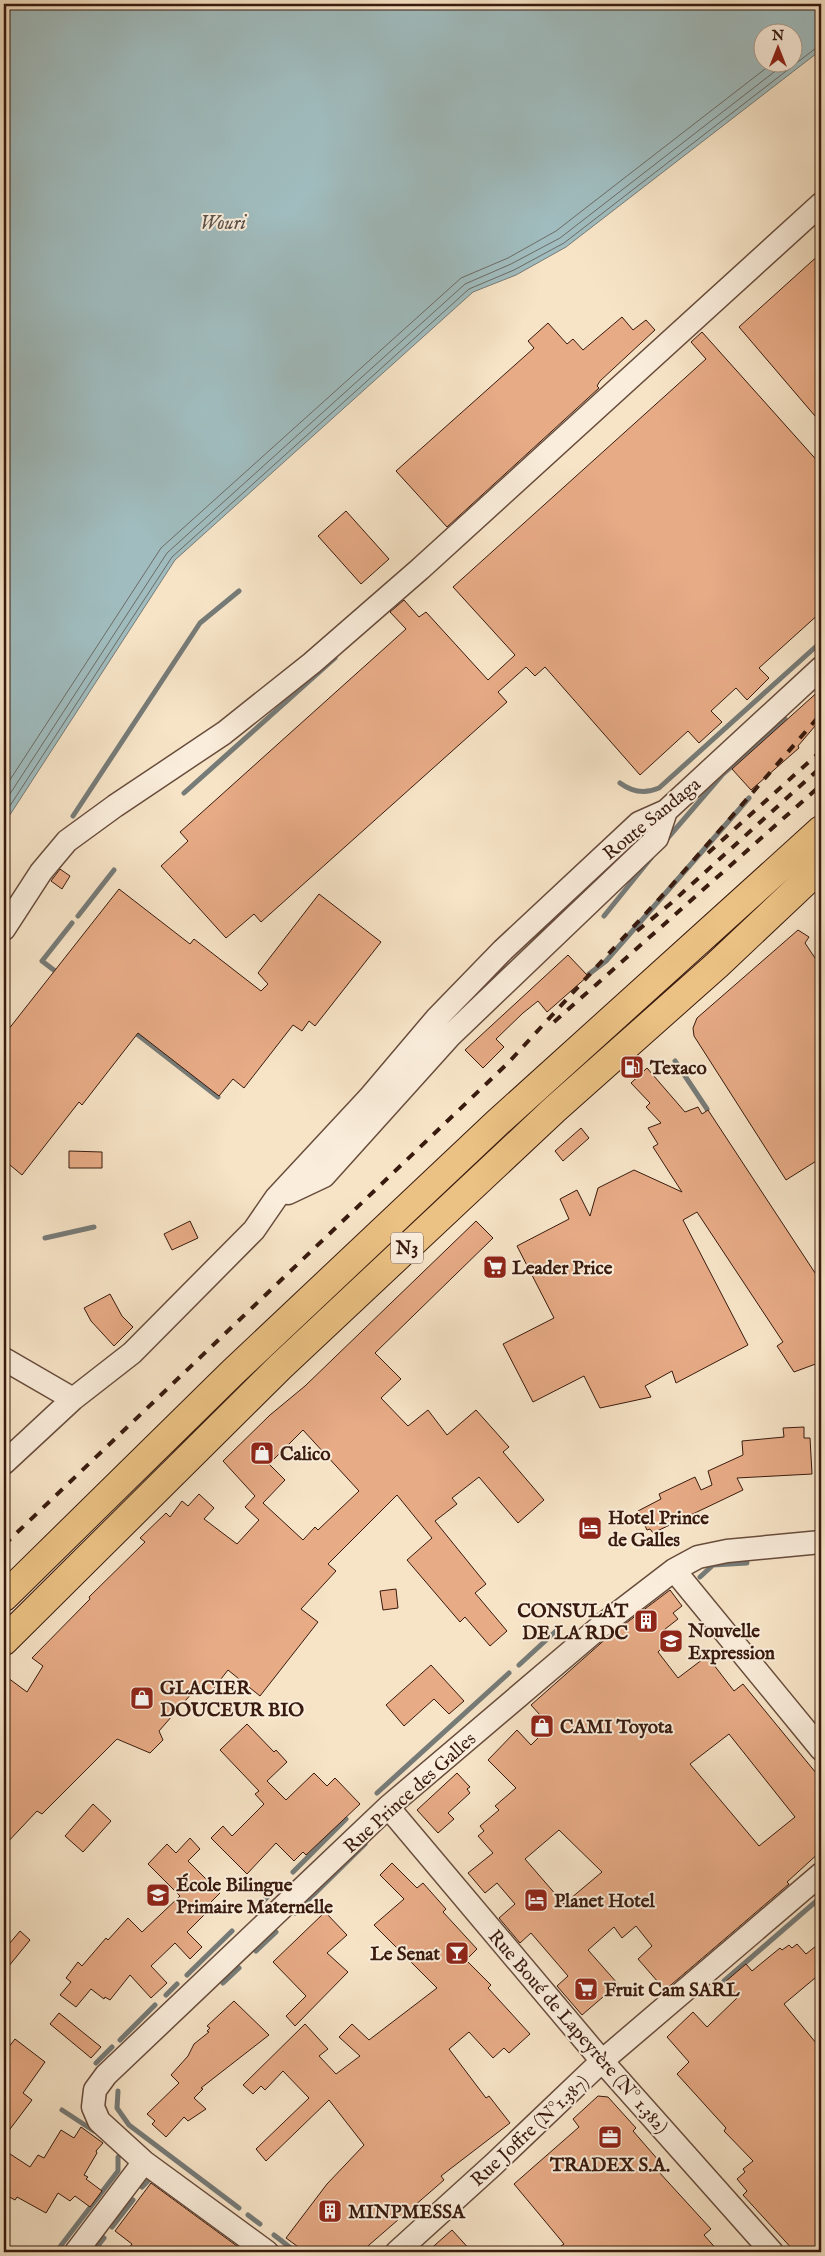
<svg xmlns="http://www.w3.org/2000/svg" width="825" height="2256" font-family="'IM FELL English',serif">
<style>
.water{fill:#a0bcbe;stroke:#767b78;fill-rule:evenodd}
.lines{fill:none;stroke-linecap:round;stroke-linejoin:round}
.shore{stroke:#6c6b66;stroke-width:1}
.stream{stroke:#767b78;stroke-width:5}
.building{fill:#e7ab86;stroke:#381a0e;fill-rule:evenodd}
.minor-casing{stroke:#684c3c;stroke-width:25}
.highway-casing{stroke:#381a0e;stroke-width:30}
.minor{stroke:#faeddb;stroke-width:22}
.highway{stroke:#ecc284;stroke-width:28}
.rail{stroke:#381a0e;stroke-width:4;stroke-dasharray:9 9;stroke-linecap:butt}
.labels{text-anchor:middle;stroke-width:4;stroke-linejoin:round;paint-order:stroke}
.shield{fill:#faeddb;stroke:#72594c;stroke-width:1}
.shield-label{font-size:18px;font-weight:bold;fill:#381a0e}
.street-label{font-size:19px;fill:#381a0e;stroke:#faeddb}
.poi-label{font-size:19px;font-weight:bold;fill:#381a0e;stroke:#faeddb;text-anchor:start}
.water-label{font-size:20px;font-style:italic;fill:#5c534c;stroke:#faeddb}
</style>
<rect width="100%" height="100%" fill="#f7e4c7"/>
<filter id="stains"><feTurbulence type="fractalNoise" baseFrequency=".004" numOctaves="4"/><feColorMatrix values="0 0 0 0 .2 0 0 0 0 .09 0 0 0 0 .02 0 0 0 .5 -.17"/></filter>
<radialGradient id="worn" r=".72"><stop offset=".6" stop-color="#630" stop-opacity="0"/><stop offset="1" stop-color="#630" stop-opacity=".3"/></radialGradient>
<path class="water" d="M4,4H821V50L566,247L516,275L473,292L175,560L4,824ZM762,32H792V62H762Z"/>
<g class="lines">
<path class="shore" d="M4,789L161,548L461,278L508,258L556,231L774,62
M4,803L167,553L465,284L511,264L560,238L787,62
M4,815L172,557L469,289L514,270L564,243L816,48L821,46"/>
<path class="stream" d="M620,783C632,792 645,794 659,788L821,642
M184,793L335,658
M73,816L200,623L239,591
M666,840L722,775L785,719
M78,916L114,870
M604,916L651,858
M818,953L821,957
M59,974L42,961L72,923
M589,974L606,961L749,798
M133,1031L218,1097
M675,1061L707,1109
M45,1238L94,1227
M4,1254L7,1253
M700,1577L713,1565L747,1563
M519,1665L556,1631
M377,1793L509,1673
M293,1872L346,1819
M252,1912L281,1884
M295,1913L365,1844
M256,1951L276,1932
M187,1975L232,1931
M724,1981L821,1897
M223,1983L239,1968
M166,1995L177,1984
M120,2040L155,2005
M96,2063L112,2047
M118,2091L117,2108L129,2125L239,2208
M62,2110L94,2131
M142,2187L152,2177
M248,2215L260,2224
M112,2227L133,2200
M274,2235L296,2252
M56,2252L118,2171V2157L122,2154L120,2152
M93,2252L104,2238"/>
</g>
<path class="building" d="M821,253V423L739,327Z
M622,317L633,330L646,320L655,330L600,381L597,386L599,388L447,527L396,471L534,348L528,341L548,323L567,344L573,339L583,350Z
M702,332L821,465V612L759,668L769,678L747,700L736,688L711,711L722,722L699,743L688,731L640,775L545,667L535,676L526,667L498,692L507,702L261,922L254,914L226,938L161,866L188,841L180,832L406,629L390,612L404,600L419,617L426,612L488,680L515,655L453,587L706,359L691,342Z
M346,511L389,559L361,584L318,536Z
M821,689V719L798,746L799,748L751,790L732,769Z
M60,869L70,876L62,889L51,881Z
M119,889L190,944L194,939L261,991L268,984L258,973L319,894L381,942L315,1026L309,1021L302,1031L293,1025L244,1088L233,1079L219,1096L138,1033L82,1105L79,1102L22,1175L4,1160V1035Z
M798,930L809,937L805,943L821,967V1158L786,1180L694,1036L693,1028L697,1018Z
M568,955L588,976L547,1012L538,1001L523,1013L496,1039L504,1047L483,1068L465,1050Z
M647,1068L685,1112L698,1107L702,1114L708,1110L821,1282V1362L794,1372L777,1346L783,1342L697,1212L683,1220L748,1345L676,1383L672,1371L645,1386L651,1397L600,1408L584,1376L533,1402L503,1344L554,1318L517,1246L569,1219L560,1199L577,1190L590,1216L598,1188L634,1170L682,1192L653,1147L658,1144L648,1128L661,1123L646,1107L650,1103L631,1083Z
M581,1128L589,1138L563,1161L555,1151Z
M69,1151L102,1152V1168H69Z
M190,1221L198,1238L172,1250L164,1234Z
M476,1221L493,1238L375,1353L401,1379L381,1398L408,1426L428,1410L447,1435L476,1410L509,1447L503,1452L544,1500L518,1523L479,1477L452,1498L457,1504L435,1521L486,1584L475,1593L507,1631L490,1646L465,1617L460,1622L407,1560L432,1538L397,1495L328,1564L336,1571L301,1609L318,1622L260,1696L228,1670L210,1693L199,1685L159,1731L163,1740L150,1753L117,1739L42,1814L37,1811L4,1846V1675L27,1692L43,1666L32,1658L90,1599L89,1597L145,1542L140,1538L166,1513L170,1517L182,1501L188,1506L199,1494L214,1508L204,1519L237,1544L259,1520L245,1507L255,1496L223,1461L270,1415L305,1386ZM303,1430L359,1491L318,1530L315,1527L303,1540L263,1503L285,1480L269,1464Z
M110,1294L122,1316L133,1327L114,1346L91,1321L84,1308Z
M804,1427V1438H810L812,1474L737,1478L743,1490L653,1533L650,1529L647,1530L638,1511L661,1499L659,1494L695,1477L701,1490L712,1485L708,1471L743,1455L742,1441L784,1437L783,1428Z
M396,1589L398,1608L383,1610L380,1591Z
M670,1590L682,1606L673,1613L678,1619L660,1633L668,1642L658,1652L678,1678L707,1656L734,1691L743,1684L821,1779V1851L787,1882L789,1884L665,1990L638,1959L652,1946L636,1926L622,1938L614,1927L588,1950L618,1984L582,2015L557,1986L568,1976L531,1933L520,1943L499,1918L515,1904L497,1883L485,1893L468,1873L493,1853L478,1836L484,1831L480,1826L499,1810L495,1806L516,1788L488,1760L517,1730L531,1745L550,1726L531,1705L609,1636ZM729,1734L795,1817L759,1846L690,1764ZM559,1830L602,1872L564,1904L525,1859Z
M431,1665L464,1701L449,1714L434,1699L404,1726L386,1705Z
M247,1724L274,1752L276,1750L287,1762L267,1781L286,1800L314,1773L327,1786L335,1778L360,1804L306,1855L303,1852L294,1861L276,1843L247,1874L211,1838L223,1826L232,1836L264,1804L255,1794L259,1791L220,1750Z
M457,1773L470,1787L467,1789L470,1793L448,1813L454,1819L438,1833L417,1810Z
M93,1804L111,1821L83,1852L65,1836Z
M190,1838L200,1849L188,1861L220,1893L206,1907L209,1910L187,1932L202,1947L190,1959L175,1943L151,1966L167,1983L151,1998L130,1975L110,2000L105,1997L104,1999L91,1989L76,2007L60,1995L71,1982L66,1978L78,1962L82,1966L106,1938L108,1940L128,1918L142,1932L180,1896L148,1864L167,1844L176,1853Z
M392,1863L417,1888L423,1883L446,1909L443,1912L477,1949L466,1960L491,1985L488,1988L530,2034L509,2053L504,2048L493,2058L469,2032L449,2049L486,2098L489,2096L510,2123L441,2176L444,2180L361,2252H305L286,2238L327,2184L364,2145L329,2100L266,2161L256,2149L309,2098L283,2071L265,2090L261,2086L253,2094L243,2085L305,2024L328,2049L319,2056L336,2074L360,2056L339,2037L352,2024L369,2040L437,1988L374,1925L404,1899L380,1875Z
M325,1912L347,1935L327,1953L348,1972L295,2026L286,2016L306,1996L273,1962Z
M20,1931L30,1940L4,1972V1950Z
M821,1942V1973L784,2004L821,2049V2252H795L743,2195L747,2191L737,2179L745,2172L743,2169L753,2161L724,2131L726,2128L677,2074L689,2062L667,2037L693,2012L707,2027L738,1997L725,1982L746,1964L752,1971L780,1948L782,1950L789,1945L792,1948L797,1944L806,1954Z
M234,2001L269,2035L201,2088L203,2089L194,2098L206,2109L188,2121L184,2117L166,2137L152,2124L155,2121L147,2114L179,2083L171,2075L188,2056L194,2044L209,2032L207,2031L210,2028L207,2026Z
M59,2013L101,2047L91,2058L50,2024Z
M15,2039L45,2062L23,2093L32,2100L4,2137V2053Z
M598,2096L608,2097L636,2128L633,2131L660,2162L657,2164L661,2168L658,2171L711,2229L704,2235L719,2252H552L564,2244L514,2184L579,2127L573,2119Z
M81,2127L103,2143L96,2151L97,2153L84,2175L88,2177L86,2179L102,2191L90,2207L75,2196L70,2201L58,2193L46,2213L17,2197L15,2200L4,2194V2150L30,2167L38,2155L44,2158L61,2130L74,2138Z
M151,2183L245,2252H126L132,2244L115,2231Z
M452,2230L472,2252H427Z"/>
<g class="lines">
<g class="minor-casing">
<path id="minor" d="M4,929L41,872L67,841L115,806L224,733L312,663L420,569L821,204
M288,1193L324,1176L451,1035L657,838L666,811
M4,1359L73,1399
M4,1463L73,1399L132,1353L254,1230L276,1198L369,1098L436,1019L503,950L639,823L666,811L821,668
M674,1570L821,1749
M388,1807L602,2061L772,2252
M76,2252L144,2162
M267,2252L144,2162L99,2121L93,2107L95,2090L106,2075L388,1807L601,1626L674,1570L698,1557L727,1551L821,1542
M397,2252L494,2164L602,2061L821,1874"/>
</g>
<g class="highway-casing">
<path id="highway" d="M4,1597L233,1372L497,1123L821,830
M4,1641L280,1367L555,1109L717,965L821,867"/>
</g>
<use href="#minor" class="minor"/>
<use href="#highway" class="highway"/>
<path class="rail" d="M708,853L821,751
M637,931L670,904L821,767
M554,1022L821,785
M4,1545L508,1063L672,885L821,714"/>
</g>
<defs>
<g id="fuel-square" transform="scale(1.25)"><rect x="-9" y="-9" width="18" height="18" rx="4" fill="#8f2418" stroke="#faeddb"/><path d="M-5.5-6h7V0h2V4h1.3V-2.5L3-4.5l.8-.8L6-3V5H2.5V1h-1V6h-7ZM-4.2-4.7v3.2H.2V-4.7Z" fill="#fff"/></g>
<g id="supermarket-square" transform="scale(1.25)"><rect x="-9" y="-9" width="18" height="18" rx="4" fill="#8f2418" stroke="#faeddb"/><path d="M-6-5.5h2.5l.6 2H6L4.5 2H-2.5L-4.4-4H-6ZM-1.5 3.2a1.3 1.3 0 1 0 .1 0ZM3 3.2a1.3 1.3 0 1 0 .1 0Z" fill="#fff"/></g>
<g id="shop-square" transform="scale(1.25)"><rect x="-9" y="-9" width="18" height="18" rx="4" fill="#8f2418" stroke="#faeddb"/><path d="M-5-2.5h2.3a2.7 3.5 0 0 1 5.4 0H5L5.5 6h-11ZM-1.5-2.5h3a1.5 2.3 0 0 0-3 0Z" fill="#fff"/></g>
<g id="hotel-square" transform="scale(1.25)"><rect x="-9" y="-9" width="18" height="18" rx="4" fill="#8f2418" stroke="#faeddb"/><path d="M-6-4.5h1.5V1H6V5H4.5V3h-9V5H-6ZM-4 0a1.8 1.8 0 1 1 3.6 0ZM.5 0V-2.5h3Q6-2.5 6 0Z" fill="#fff"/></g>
<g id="building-square" transform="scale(1.25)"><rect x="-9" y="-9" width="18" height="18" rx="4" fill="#8f2418" stroke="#faeddb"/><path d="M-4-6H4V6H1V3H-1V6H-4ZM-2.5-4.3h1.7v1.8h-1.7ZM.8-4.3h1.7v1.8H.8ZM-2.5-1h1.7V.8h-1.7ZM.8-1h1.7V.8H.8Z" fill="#fff"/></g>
<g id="school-square" transform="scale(1.25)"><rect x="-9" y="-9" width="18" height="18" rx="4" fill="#8f2418" stroke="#faeddb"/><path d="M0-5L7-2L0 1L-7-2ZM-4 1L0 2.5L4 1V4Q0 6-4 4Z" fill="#fff"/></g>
<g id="bar-square" transform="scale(1.25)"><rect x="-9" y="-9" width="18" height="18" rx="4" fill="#8f2418" stroke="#faeddb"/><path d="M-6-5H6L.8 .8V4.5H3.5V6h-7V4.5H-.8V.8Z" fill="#fff"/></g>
<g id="office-square" transform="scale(1.25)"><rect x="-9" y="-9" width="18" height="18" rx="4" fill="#8f2418" stroke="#faeddb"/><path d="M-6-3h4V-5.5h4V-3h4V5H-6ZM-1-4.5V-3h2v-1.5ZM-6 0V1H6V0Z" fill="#fff"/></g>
</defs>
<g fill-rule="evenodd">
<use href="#fuel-square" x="632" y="1067"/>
<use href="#supermarket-square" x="495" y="1267"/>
<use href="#shop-square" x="262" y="1453"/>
<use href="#hotel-square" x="590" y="1528"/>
<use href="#building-square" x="646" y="1621"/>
<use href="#school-square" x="671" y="1641"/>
<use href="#shop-square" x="142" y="1698"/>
<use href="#shop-square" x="542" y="1726"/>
<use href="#school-square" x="158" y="1895"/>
<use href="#hotel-square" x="536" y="1900"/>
<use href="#bar-square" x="457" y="1953"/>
<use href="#supermarket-square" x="586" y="1989"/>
<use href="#office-square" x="610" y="2137"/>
<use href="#building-square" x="330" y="2211"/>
</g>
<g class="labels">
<rect class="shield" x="391" y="1232.5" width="32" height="31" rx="4"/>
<g class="shield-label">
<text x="407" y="1254">N3</text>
</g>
<g class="street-label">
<text transform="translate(651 818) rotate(-39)" y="7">Route Sandaga</text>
<text transform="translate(409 1792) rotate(-42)" y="7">Rue Prince des Galles</text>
<text transform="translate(579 2031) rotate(49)" y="7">Rue Boué de Lapeyrère (N° 1.382)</text>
<text transform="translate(529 2130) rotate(-43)" y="7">Rue Joffre (N°1.387)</text>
</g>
<g class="poi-label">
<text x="650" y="1074">Texaco</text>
<text x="512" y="1274">Leader Price</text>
<text x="280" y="1460">Calico</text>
<text x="608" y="1524">Hotel Prince<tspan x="608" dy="22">de Galles</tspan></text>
<text x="628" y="1617" text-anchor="end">CONSULAT<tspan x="628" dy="22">DE LA RDC</tspan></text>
<text x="688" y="1637">Nouvelle<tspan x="688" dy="22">Expression</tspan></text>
<text x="160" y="1694">GLACIER<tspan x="160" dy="22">DOUCEUR BIO</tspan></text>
<text x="560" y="1733">CAMI Toyota</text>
<text x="176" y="1891">École Bilingue<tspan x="176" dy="22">Primaire Maternelle</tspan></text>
<text x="554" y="1907">Planet Hotel</text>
<text x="440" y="1960" text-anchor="end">Le Senat</text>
<text x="604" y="1996">Fruit Cam SARL</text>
<text x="610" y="2171" text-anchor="middle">TRADEX S.A.</text>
<text x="348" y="2218">MINPMESSA</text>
</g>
<g class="water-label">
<text x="223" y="229">Wouri</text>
</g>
</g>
<rect width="825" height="2256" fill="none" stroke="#f7e4c7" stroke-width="20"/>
<rect x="5" y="5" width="815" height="2246" fill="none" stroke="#381a0e" stroke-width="2.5"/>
<rect x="10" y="10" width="805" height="2236" fill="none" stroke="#381a0e"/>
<g transform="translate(778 48)"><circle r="24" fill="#faeddb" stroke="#ac9989"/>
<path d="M0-4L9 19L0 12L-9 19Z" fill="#8f2418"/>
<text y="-8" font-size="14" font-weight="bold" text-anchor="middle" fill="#381a0e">N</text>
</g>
<rect width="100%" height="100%" filter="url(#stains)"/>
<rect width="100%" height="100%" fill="url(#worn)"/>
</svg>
